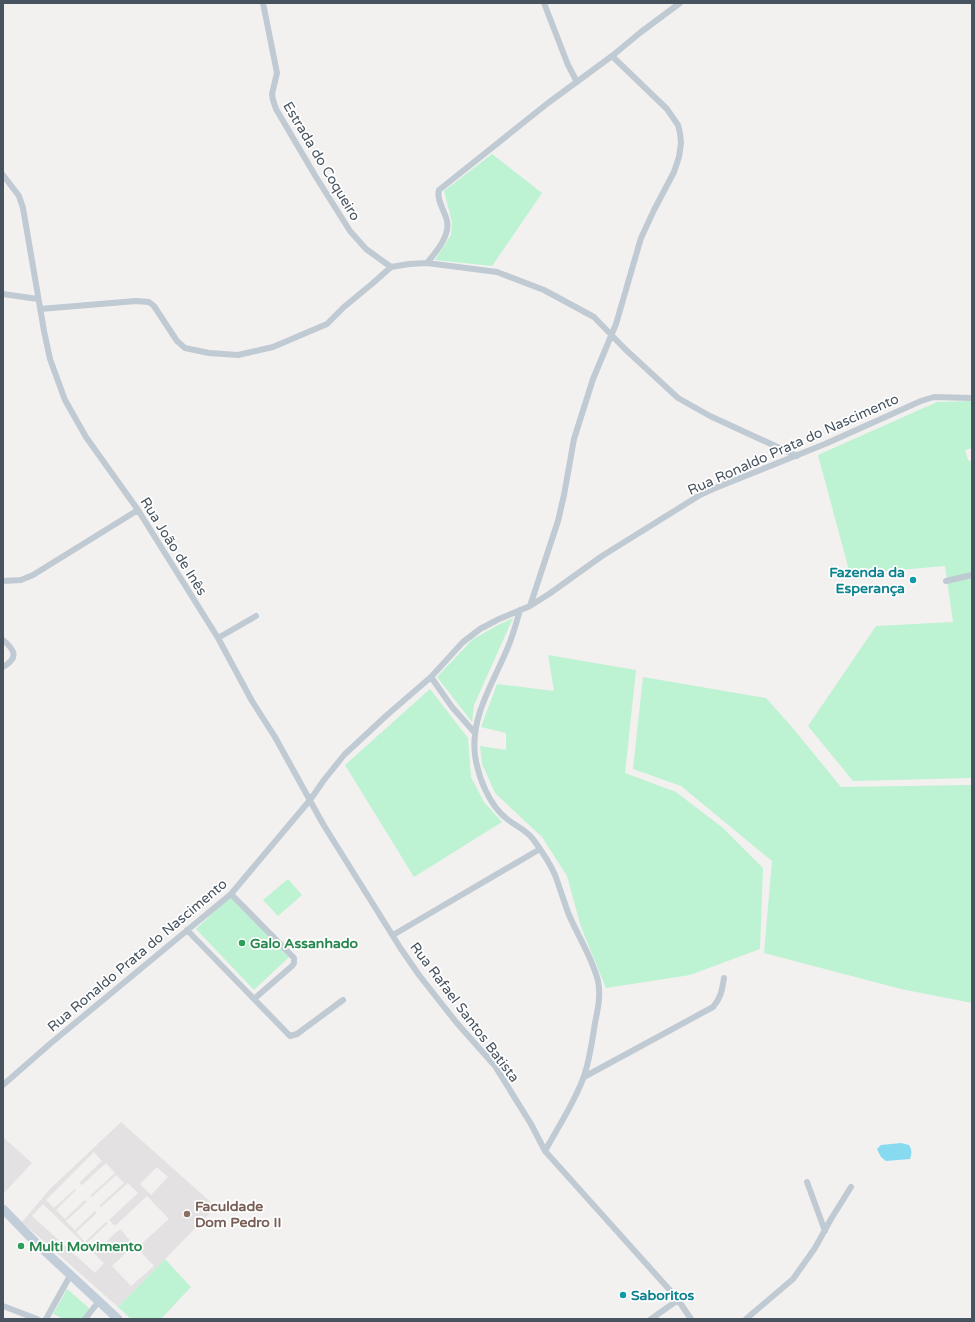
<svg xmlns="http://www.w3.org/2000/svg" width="975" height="1322" font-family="'Varela Round',sans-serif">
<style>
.education{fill:#e4e1e2;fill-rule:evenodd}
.green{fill:#bdf2d2}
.water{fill:#88daf1}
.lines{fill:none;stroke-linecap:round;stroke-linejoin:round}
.minor{stroke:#c0cad3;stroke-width:6}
.secondary{stroke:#c2cdda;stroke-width:9}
.culture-dot{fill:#0f9aa8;stroke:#fff;stroke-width:1.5}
.leisure-dot{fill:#2e9e5b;stroke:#fff;stroke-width:1.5}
.education-dot{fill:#8d6e63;stroke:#fff;stroke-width:1.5}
.labels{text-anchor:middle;stroke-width:3.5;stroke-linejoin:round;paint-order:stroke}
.street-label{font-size:14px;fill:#47535f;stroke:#fff}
.culture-label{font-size:14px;font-weight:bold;fill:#0d838f;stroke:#fff;text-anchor:end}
.leisure-label{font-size:14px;font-weight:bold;fill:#27864d;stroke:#fff;text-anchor:start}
.education-label{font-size:14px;font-weight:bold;fill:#785e54;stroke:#fff;text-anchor:start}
</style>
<rect width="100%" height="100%" fill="#f3f0f0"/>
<path class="education" d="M121,1122L216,1207L118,1307L22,1222L50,1189ZM94,1152L102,1161L79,1183L82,1185L106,1163L115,1173L90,1196L92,1197L116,1175L124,1183L99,1206L101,1207L128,1183L138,1193L109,1220L115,1226L147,1196L169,1219L137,1248L154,1266L131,1286L112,1266L134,1245L120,1229L96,1251L88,1242L108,1223L106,1222L85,1242L76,1232L97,1213L95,1211L75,1230L66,1221L87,1202L85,1200L65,1219L56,1210L76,1190L75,1189L54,1208L46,1200ZM157,1167L168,1177L151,1195L140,1184ZM43,1204L104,1263L95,1273L32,1216Z
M3,1137L32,1163L3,1194Z"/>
<path class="green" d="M492,154L542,193L492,266L435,260L451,235L452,222L444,191Z
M972,401V448L965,450L968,460L972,462V778L853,781L808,726L876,626L953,622L945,566L850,574L818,455L937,402Z
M513,618L474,705L472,722L437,677L472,640L496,626Z
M548,655L636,670L625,773L676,792L723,828L763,868L760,949L690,975L606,988L581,927L567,876L542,837L495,793L482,764L480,746L506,750V733L481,727L497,684L554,691Z
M643,677L766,698L791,726L841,787L972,785V1003L901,989L764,953L772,861L681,786L633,769Z
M430,689L468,738L471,777L484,802L502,822L414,877L345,765Z
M288,879L302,895L278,916L263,900Z
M231,896L289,957L254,990L196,929Z
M165,1259L191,1287L161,1319H131L118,1307Z
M67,1289L90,1309L82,1319H64L53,1314Z"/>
<path class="water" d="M901,1143L909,1145C912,1150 912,1153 910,1159L886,1161L881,1157L877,1149L881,1145Z"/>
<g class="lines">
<path class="minor" d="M263,3L277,73L272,94L273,100L276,109L316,177L350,231L366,249L391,267
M544,3L568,65L577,82
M3,175L19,196L23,208L44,331L50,359L65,400L86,437L138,510L218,638L252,701L275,737L323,824L401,949L419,975L456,1022L495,1066L531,1124L545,1151L676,1297L691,1319
M427,263C436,252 450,236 447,221C445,211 436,200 439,190L548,103L612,56
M3,294L38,299
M40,309L136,301L149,302L154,306L177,341L185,348L209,353L238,355L273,347L327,324L344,307L373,283L391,267L409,264L427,263L497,272L544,290L594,317L625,349L678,398L710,416L797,456
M3,581L21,580L33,575L138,510
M946,581L972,575
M530,606L558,521L564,495L574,439L593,379L616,324L641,238L654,210L674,172L679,157L681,143L680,133L678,125L667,109L612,56L641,32L680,3
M520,610C517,621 514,631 510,642C496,679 470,714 475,755C478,777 489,805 507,819C516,826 526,830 533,839C541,850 550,863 555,875C560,888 564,902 569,915C578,936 593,959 598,981C601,996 598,1008 595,1023C592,1041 590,1059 584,1076C575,1102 558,1127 545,1151
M218,638L256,616
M3,640C15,650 19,658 3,667
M431,677L452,707L475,733
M231,894L294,958V963L292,966L254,999
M187,930L290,1036L297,1034L343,1000
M393,935L540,849
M584,1077L713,1007C721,998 722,990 724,978
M3,1085L51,1043L231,894L310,800L324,780L344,755L387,715L431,677L463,642L480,629L499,619L530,606L549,594L602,556L700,495L713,489L825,444L921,401L934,397L972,398
M807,1182L825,1231
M3,1306L37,1319
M46,1319L71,1274
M85,1319L99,1301
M651,1319L678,1300
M746,1319L793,1279L815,1248L831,1219L851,1187"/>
<path class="secondary" d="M3,1209L36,1243L118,1319"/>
</g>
<g class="culture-dot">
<circle cx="913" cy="580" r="4"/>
<circle cx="623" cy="1295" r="4"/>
</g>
<g class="leisure-dot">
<circle cx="242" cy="943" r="4"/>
<circle cx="21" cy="1246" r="4"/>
</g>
<circle class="education-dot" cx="187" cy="1214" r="4"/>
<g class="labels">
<g class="street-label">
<text transform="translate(322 161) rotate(59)" y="5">Estrada do Coqueiro</text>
<text transform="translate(793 444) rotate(-24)" y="5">Rua Ronaldo Prata do Nascimento</text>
<text transform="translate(174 546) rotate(58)" y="5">Rua João de Inês</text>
<text transform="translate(137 955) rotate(-40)" y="5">Rua Ronaldo Prata do Nascimento</text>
<text transform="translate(465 1012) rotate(53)" y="5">Rua Rafael Santos Batista</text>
</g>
<g class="culture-label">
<text x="905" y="577">Fazenda da<tspan x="905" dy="16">Esperança</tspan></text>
<text x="631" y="1300" text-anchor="start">Saboritos</text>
</g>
<g class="leisure-label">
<text x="250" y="948">Galo Assanhado</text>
<text x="29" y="1251">Multi Movimento</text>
</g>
<g class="education-label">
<text x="195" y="1211">Faculdade<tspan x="195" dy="16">Dom Pedro II</tspan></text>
</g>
</g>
<rect width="975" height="1322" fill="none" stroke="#47535f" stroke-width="8"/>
</svg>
